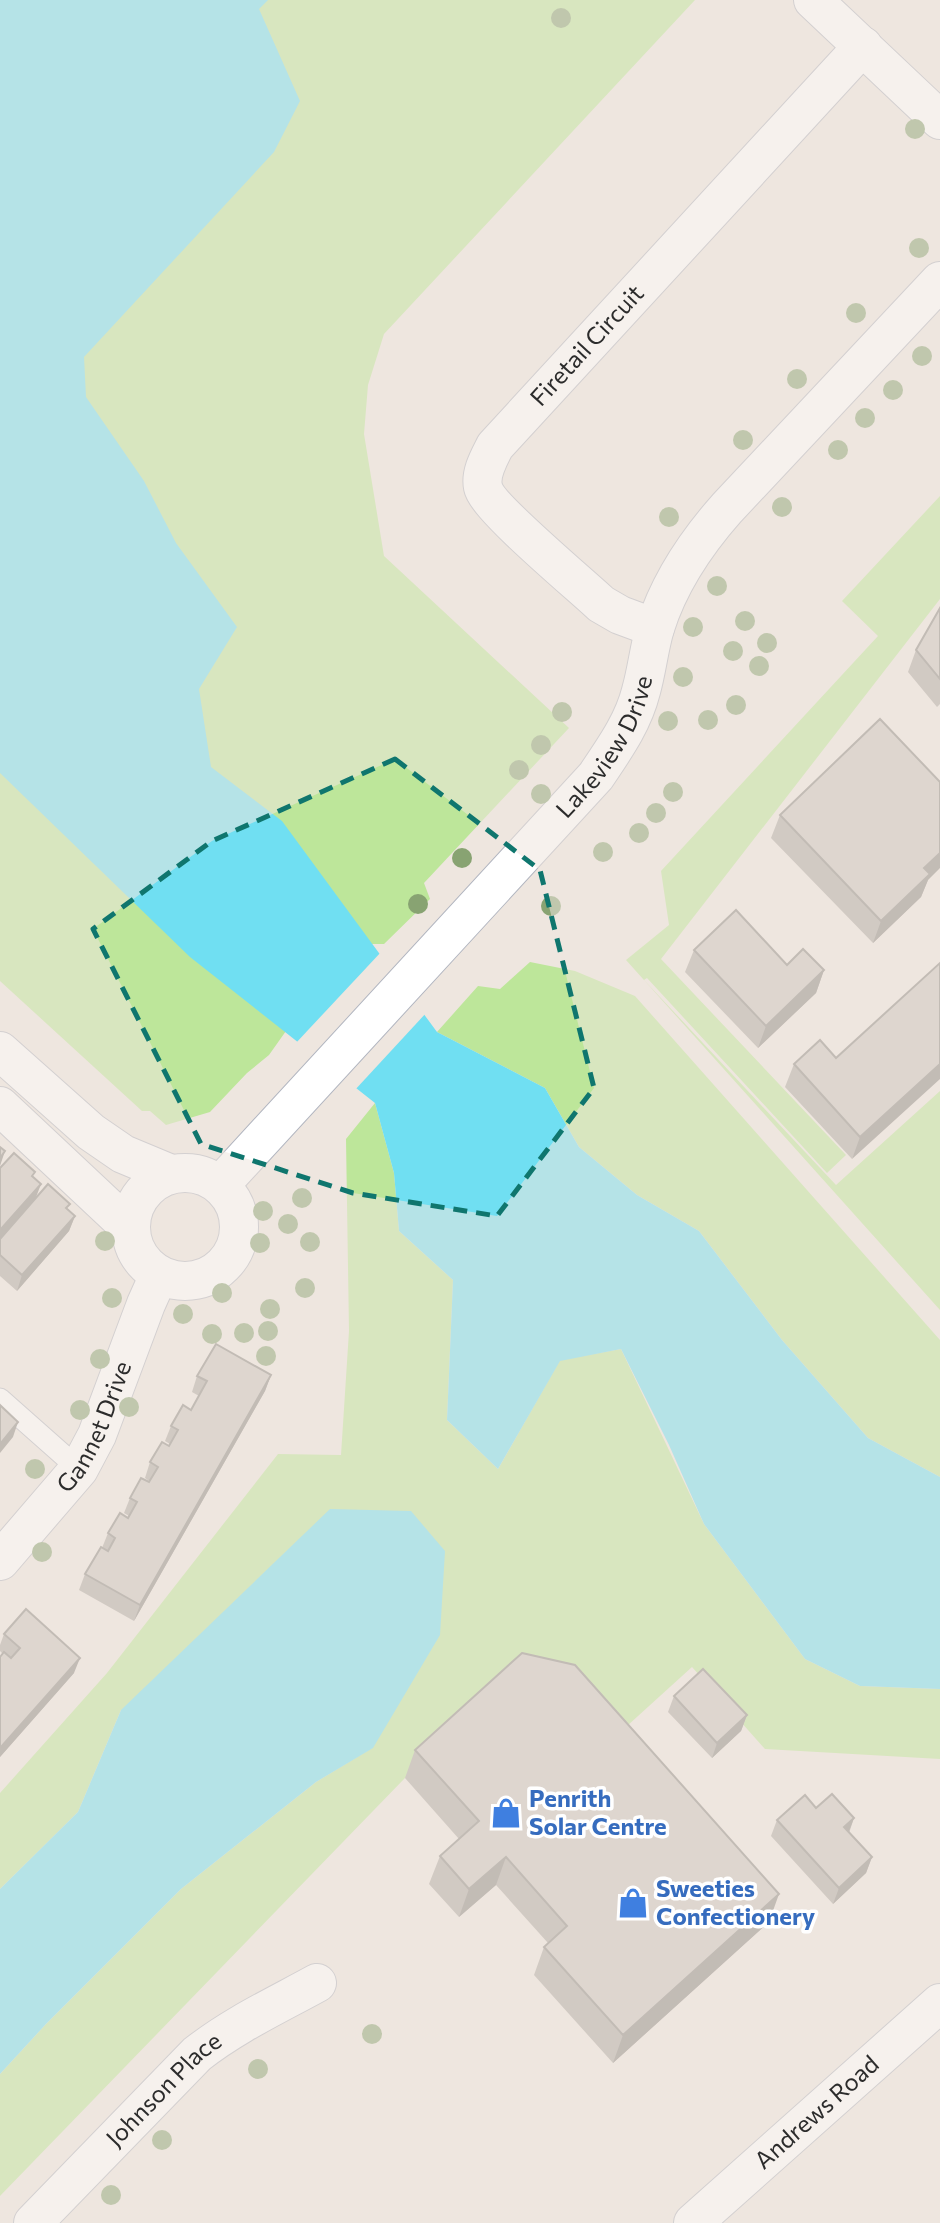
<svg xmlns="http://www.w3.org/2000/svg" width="940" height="2223" font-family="Commissioner,sans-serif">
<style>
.green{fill:#bde69a}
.water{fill:#70dff2}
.pier{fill:#eee6df}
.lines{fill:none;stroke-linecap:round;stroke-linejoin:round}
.service-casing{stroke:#b2b6c0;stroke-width:23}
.minor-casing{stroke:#b2b6c0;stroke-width:40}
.tertiary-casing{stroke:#b2b6c0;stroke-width:40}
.secondary-casing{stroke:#b2b6c0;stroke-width:40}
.service{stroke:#fff;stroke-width:21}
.minor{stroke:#fff;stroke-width:38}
.tertiary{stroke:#fff;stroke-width:38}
.secondary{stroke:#fff;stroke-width:38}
.tree{fill:#88a372}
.wall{fill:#ada9a3}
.shaded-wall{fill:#8d8984}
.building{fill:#c9c4bd;stroke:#8d8984;stroke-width:2}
.marked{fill:none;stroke:#0f766e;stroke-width:5;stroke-dasharray:14 9;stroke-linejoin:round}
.labels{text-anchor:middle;stroke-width:7;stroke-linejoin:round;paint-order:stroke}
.street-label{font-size:24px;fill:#2c2c2c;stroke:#fff}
.shop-label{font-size:24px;font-weight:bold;fill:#366cbe;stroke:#fff;text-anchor:start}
</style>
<rect width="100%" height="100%" fill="#eee6df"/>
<path class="green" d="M0,0H695L384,334L368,385L364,434L384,556L569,728L424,883L430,899L384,944H367L286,1031L269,1055L247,1073L210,1112L166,1125L150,1111H142L0,981Z
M940,496V599L661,959L846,1155L827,1173L647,978L644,980L836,1185L940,1091V1310L626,960L669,925L661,871L878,636L842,601Z
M530,962L575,971L635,996L940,1340V1477L868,1438L782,1340L699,1231L637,1195L579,1147L545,1088L437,1032L478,986L500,989Z
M375,1103L394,1173L399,1231L453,1280L447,1420L498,1469L560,1360L621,1349L704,1524L805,1659L860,1686L940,1689V1759L765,1749L692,1667L627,1726L498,1682L0,2196V2074L46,2024L181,1889L316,1782L372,1748L121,1710L78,1812L0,1889V1793L107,1673L278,1454L341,1455L349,1331L346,1139Z"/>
<path class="water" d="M0,0H268L259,9L300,101L274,152L84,357L86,397L144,481L176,543L237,627L199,689L211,767L282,821L437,1032L545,1088L579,1147L637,1195L699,1231L782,1340L868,1438L940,1477V1689L860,1686L805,1659L704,1524L669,1445L621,1349L560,1361L498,1469L447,1420L453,1280L399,1231L394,1173L375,1103L190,957L0,773Z
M330,1509L411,1511L445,1551L440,1635L373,1748L316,1782L181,1889L46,2024L0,2074V1889L78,1812L121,1710Z"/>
<path class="pier" d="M382,951L427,1012L354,1091L295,1044Z"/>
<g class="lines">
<g class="service-casing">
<path id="service" d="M0,1399L79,1469"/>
</g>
<g class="minor-casing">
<g id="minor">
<path d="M813,0L940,120"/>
<path id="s1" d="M655,628L620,615L601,604C581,585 487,507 483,487C480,473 489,458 495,446L863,46"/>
<path id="s2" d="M0,1561L79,1469L97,1435L146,1304L159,1275"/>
<path id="s3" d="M33,2223L197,2054C234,2025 275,2006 317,1983"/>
</g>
</g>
<g class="tertiary-casing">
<g id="tertiary">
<path d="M0,1051L91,1132L123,1154L171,1174"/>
<path d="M0,1106L130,1228"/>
<circle cx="185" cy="1227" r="54"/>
<path id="s4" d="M221,1184L596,776C614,749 633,723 641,691C647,670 649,648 655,628C669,583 696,543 727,508L940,281"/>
</g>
</g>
<g class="secondary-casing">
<g id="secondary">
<path id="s5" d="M693,2223L940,2003"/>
</g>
</g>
<use href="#service" class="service"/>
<use href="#minor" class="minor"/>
<use href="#tertiary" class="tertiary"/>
<use href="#secondary" class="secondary"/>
</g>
<g class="tree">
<circle cx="561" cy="18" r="10"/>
<circle cx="915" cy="129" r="10"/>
<circle cx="919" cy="248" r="10"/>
<circle cx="856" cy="313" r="10"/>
<circle cx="922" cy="356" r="10"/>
<circle cx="797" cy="379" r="10"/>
<circle cx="893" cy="390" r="10"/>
<circle cx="865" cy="418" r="10"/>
<circle cx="743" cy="440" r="10"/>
<circle cx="838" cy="450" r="10"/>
<circle cx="782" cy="507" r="10"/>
<circle cx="669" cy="517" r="10"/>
<circle cx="717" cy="586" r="10"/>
<circle cx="745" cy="621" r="10"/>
<circle cx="693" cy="627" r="10"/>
<circle cx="767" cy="643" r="10"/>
<circle cx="733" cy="651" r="10"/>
<circle cx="759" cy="666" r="10"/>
<circle cx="683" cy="677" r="10"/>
<circle cx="736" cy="705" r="10"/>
<circle cx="562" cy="712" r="10"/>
<circle cx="708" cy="720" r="10"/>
<circle cx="668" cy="721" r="10"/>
<circle cx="541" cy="745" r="10"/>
<circle cx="519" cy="770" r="10"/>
<circle cx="673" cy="792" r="10"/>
<circle cx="541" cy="794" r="10"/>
<circle cx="656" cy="813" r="10"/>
<circle cx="639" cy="833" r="10"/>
<circle cx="603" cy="852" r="10"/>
<circle cx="462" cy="858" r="10"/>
<circle cx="418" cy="904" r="10"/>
<circle cx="551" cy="906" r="10"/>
<circle cx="302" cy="1198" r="10"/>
<circle cx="263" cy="1211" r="10"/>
<circle cx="288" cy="1224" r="10"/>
<circle cx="105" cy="1241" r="10"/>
<circle cx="310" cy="1242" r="10"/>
<circle cx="260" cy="1243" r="10"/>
<circle cx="305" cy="1288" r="10"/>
<circle cx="222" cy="1293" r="10"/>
<circle cx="112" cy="1298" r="10"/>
<circle cx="270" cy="1309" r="10"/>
<circle cx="183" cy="1314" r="10"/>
<circle cx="268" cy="1331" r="10"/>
<circle cx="244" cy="1333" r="10"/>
<circle cx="212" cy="1334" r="10"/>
<circle cx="266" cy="1356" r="10"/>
<circle cx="100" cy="1359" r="10"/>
<circle cx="129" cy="1407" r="10"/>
<circle cx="80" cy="1410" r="10"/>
<circle cx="35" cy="1469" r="10"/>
<circle cx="42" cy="1552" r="10"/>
<circle cx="372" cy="2034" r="10"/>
<circle cx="258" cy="2069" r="10"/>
<circle cx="162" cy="2140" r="10"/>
<circle cx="111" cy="2195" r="10"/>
</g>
<path class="wall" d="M940,608V704L937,707L908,672L916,650Z
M780,815L928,880L921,897L873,943L771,838Z
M694,950L787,965L824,970L816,993L758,1048L685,972Z
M940,963L852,1159L785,1087L794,1064L836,1058Z
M0,1168L36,1198L68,1209L75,1216L69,1231L17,1291L0,1276Z
M271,1375L265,1391L134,1621L79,1590L85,1574L102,1548L108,1533L129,1516L124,1513L130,1498L149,1481L145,1478L150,1462L170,1444L165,1441L171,1426L191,1410L199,1396L192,1392L197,1376Z
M4,1634L74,1673L0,1757V1657L3,1654L0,1651V1645Z
M674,1696L747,1715L741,1731L712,1758L668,1712Z
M415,1750L769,1922L613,2063L534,1975L544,1947L548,1943L496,1885L459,1917L429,1884L440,1856L459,1839L405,1778Z
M816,1808L854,1818L849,1833L872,1857L866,1873L833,1904L771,1836L777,1820Z"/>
<path class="shaded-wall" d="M940,853V868L928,880L921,897L873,943L881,921L924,868Z
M824,970L816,993L758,1048L766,1026Z
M940,1064V1079L852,1159L860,1137Z
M5,1151L0,1166V1158Z
M41,1184L35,1200L0,1240V1230Z
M75,1216L69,1231L17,1291L22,1275Z
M271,1375L265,1391L134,1621L140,1605Z
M18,1422L13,1437L0,1453V1444Z
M80,1658L74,1673L0,1757V1748Z
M747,1715L741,1731L712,1758L717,1743Z
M854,1818L848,1834L844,1827Z
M506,1857L496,1885L459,1917L469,1889Z
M872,1857L866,1873L833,1904L839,1888Z
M779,1894L769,1922L613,2063L623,2035Z"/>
<path class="building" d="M940,608V679L916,650Z
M880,719L940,782V853L924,868L930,874L881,921L780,815Z
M736,910L787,965L803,949L824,970L766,1026L694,950Z
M940,963V1064L860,1137L794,1064L820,1040L836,1058Z
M0,1147L5,1151L0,1158Z
M14,1153L35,1172L32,1176L41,1184L0,1230V1168Z
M48,1184L70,1204L66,1208L75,1216L22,1275L0,1255V1239Z
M216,1344L271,1375L140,1605L85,1574L101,1547L108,1551L115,1538L108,1533L120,1513L128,1518L137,1502L130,1498L141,1478L149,1482L158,1467L150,1462L162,1442L169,1446L178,1430L171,1426L183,1405L191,1410L207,1381L197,1376Z
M0,1405L18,1422L0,1444Z
M26,1609L80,1658L0,1748V1657L4,1652L11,1658L20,1648L4,1634Z
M522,1653L575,1665L779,1894L623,2035L544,1947L567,1926L506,1857L469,1889L440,1856L479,1821L415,1750Z
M703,1669L747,1715L717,1743L674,1696Z
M832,1794L854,1818L844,1827L872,1857L839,1888L777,1820L805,1795L816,1808Z"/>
<path d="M0 0H940V2223H0ZM395,759L540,870L594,1088L497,1216L353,1193L201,1144L93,929L212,841Z" fill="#eee6df" fill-opacity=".55" fill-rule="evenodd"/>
<path class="marked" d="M395,759L540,870L594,1088L497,1216L353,1193L201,1144L93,929L212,841Z"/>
<defs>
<g id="shop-bare" transform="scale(2.415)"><path d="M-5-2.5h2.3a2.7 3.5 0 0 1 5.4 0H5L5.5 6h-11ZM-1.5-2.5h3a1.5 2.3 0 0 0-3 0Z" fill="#3f7fe0" stroke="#fff" stroke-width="2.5" paint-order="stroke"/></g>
</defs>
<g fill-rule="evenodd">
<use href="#shop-bare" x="506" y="1813"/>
<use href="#shop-bare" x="633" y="1903"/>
</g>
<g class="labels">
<g class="street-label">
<text dy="8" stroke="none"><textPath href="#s1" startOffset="406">Firetail Circuit</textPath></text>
<text dy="8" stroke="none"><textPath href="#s4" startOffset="584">Lakeview Drive</textPath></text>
<text dy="8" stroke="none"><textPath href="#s2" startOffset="166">Gannet Drive</textPath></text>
<text dy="8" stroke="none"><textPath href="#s3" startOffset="187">Johnson Place</textPath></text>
<text dy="8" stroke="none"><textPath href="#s5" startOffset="166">Andrews Road</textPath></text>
</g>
<g class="shop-label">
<text x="529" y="1807">Penrith<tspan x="529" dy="28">Solar Centre</tspan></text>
<text x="656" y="1897">Sweeties<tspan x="656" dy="28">Confectionery</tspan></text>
</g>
</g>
</svg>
